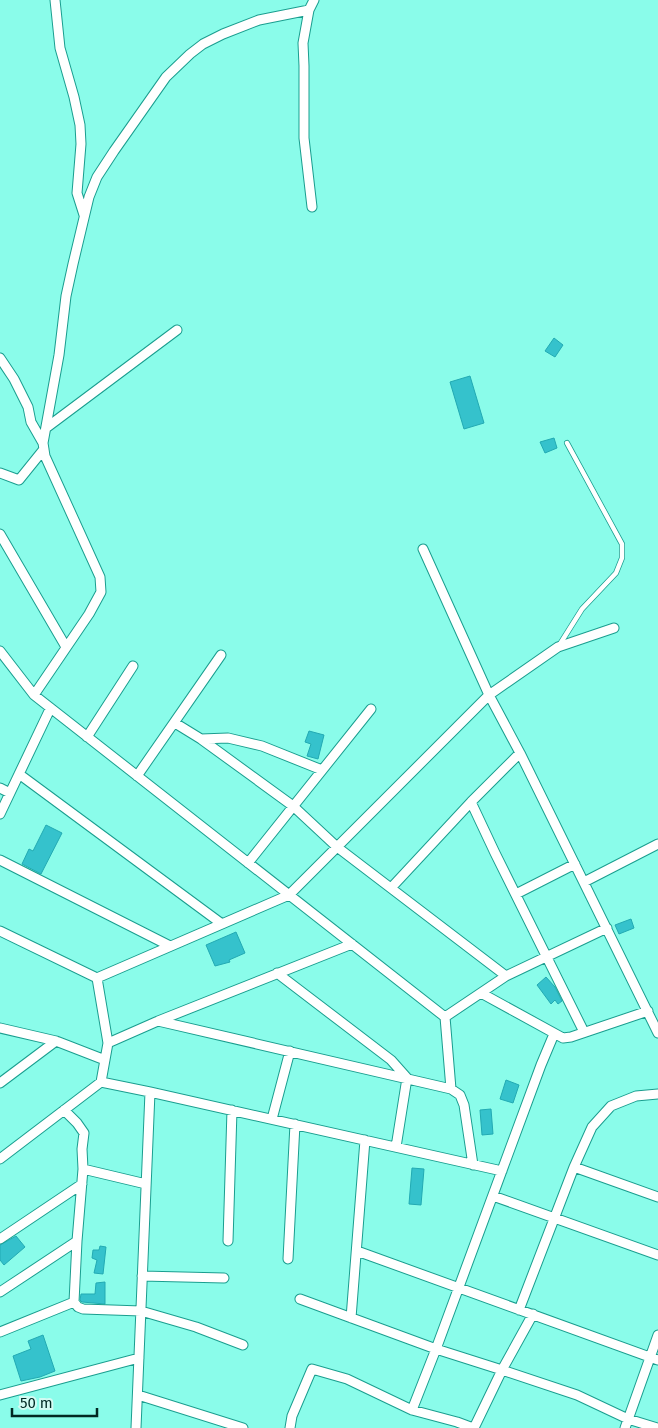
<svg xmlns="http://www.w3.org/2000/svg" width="658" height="1428" font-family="'Fira Sans',sans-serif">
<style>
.building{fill:#35c2cc;stroke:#22aab3}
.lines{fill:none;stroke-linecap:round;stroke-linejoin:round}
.service-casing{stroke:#1a9e8f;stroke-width:6}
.minor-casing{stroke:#1a9e8f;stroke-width:11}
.service{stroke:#fff;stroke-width:4.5}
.minor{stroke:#fff;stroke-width:9}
</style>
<rect width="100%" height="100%" fill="#8afcea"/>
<path class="building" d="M554,338L563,345L555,357L545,351Z
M470,376L484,423L464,429L450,382Z
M554,438L557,448L545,453L540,442Z
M309,731L324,735L318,759L307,756L311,744L305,742Z
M46,825L62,833L41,874L22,864L29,849L33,851Z
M631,919L634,928L619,934L615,925Z
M236,932L245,953L229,960L230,962L215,966L206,945Z
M546,977L555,987L562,1001L558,1004L555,1000L551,1004L537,985Z
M506,1080L519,1085L513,1103L500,1099Z
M491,1109L493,1134L482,1135L480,1110Z
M412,1168L424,1169L421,1205L409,1204Z
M16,1236L25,1247L4,1265L0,1260V1245Z
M100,1246L106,1247L103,1274L94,1273L97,1260L92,1258L93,1250H99Z
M105,1282V1304L82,1302L80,1300L81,1294H95L96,1283Z
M43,1335L55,1371L40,1377L21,1381L13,1356L31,1349L28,1341Z"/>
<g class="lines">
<g class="service-casing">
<path id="service" d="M560,644L582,609L616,573L622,558V544L567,443"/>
</g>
<g class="minor-casing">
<path id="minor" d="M55,0L60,48L74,97L80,125L81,144L77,193L84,215
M312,207L304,138V66L303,43L309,10L314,0
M0,358L14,379L28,407L31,422L43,443
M46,428L177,330
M0,473L19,480L44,449
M0,534L66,647
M423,549L489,695L520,753L658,1033
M0,651L34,695L445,1017L451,1089
M34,695L89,614L101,592L100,577L45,456L43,443L59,355L66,296L73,264L89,197L97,177L114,151L166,77L190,54L203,44L223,34L259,20L309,10
M175,723L201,739L293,806L337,847L506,976
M87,737L133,666
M201,739L228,738L262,746L322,770
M520,753L471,802L495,853L584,1032
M19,774L222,924
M137,776L221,655
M0,788L10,793
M0,814L50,709
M0,860L170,946
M248,863L371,709
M584,882L658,844
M391,888L471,802
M516,894L575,864
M0,931L97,978L289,895L489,695L558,647L614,628
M277,973L391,1060L407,1078L396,1147
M481,993L563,1038L571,1037L648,1011
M445,1017L506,976L607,928
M158,1021L451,1089L460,1095L464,1105L473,1165
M0,1028L56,1041L105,1060
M108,1043L158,1021L352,944
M101,1082L150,1092L502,1171
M0,1083L56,1041
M64,1110L77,1123L84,1133L82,1149L83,1169L77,1241L74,1302L78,1307L83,1309L141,1311L196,1327L243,1345
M272,1119L290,1051
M0,1159L101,1082L108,1043L97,978
M574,1167L658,1197
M83,1169L146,1184
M493,1196L658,1255
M0,1239L82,1184
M228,1241L232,1110
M357,1251L658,1360
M288,1259L295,1124
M142,1276L224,1278
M0,1292L77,1241
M300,1299L436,1349L502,1370L577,1395L628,1419L657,1428
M519,1310L574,1167L592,1127L611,1106L636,1096L658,1094
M351,1318L365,1140
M0,1332L74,1302
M0,1395L139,1358
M138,1395L243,1428
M412,1410L436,1349L541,1065L554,1034
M136,1428L150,1092
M290,1428L292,1416L312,1369L347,1379L412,1410L457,1422L473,1428
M474,1428L502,1370L533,1314
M625,1428L658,1335"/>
</g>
<use href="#service" class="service"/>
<use href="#minor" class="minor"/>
</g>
<path d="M12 1408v8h85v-8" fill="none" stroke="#012823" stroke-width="2.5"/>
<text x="20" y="1408" font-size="15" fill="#012823" stroke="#d3fbf3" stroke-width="4" paint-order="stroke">50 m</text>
</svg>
